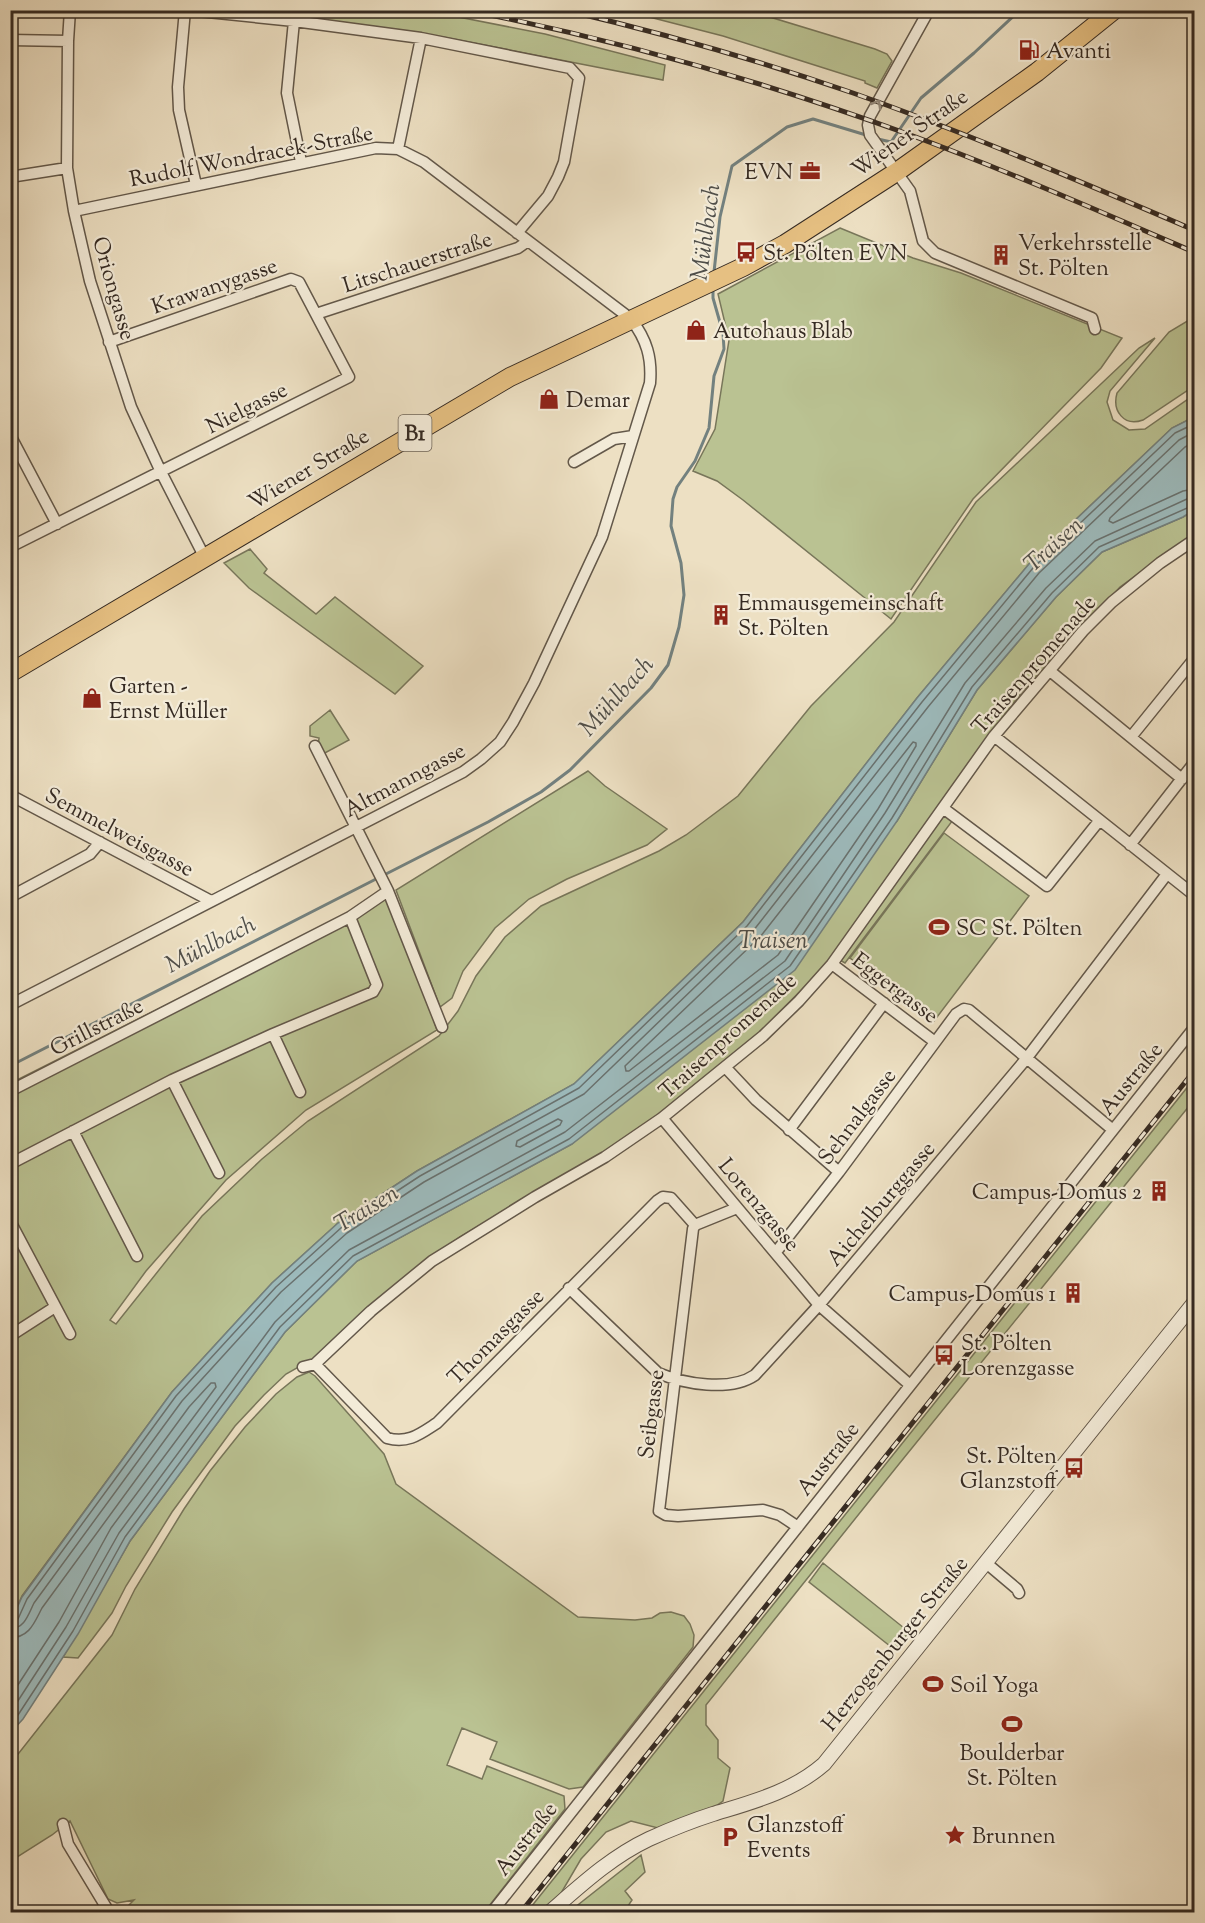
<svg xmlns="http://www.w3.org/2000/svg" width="1205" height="1923" font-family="'Sorts Mill Goudy',serif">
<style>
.green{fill:#bac292;stroke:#78765a;stroke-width:1.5}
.water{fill:#9dbbbd;stroke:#73817f;stroke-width:1.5}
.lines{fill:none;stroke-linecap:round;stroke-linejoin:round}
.shore{stroke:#697270;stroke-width:1.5}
.stream{stroke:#73817f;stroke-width:3}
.minor-casing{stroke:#63584a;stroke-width:13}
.tertiary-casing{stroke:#63584a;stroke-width:16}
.primary-casing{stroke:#352a22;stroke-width:20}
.minor{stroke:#f3ebd8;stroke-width:10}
.tertiary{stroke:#f3ebd8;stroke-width:14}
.primary{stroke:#e6c082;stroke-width:18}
.rail-casing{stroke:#352a22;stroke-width:5}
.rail{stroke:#f3ebd8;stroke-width:3;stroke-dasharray:9;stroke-linecap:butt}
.oneway{stroke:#948a7d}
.labels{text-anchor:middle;stroke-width:4.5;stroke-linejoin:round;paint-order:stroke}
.shield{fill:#f3ebd8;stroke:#6e6459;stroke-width:1.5}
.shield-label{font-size:21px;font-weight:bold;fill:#352a22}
.poi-label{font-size:22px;fill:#352a22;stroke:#f3ebd8;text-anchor:start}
.street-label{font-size:22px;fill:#352a22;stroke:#f3ebd8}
.water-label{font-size:24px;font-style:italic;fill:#4f4e49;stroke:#f3ebd8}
</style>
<rect width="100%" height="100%" fill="#ede0c3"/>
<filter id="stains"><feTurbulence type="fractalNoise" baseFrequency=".00333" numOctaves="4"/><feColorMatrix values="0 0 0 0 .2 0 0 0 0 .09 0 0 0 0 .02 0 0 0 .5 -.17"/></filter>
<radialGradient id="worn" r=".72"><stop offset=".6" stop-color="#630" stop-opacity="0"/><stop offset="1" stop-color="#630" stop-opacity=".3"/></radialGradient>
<path class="green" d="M238,11H428L545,34L665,65L663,80L443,37Z
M626,11H750L875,49L887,54L892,61L877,88L865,83V81L723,36Z
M840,228L913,258L961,273L1122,338L1101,368L973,499L891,619L743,500L717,481L693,471L715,429L729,340L718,294Z
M1194,317V386L1143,420C1124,427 1112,411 1117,393L1169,332Z
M1155,338L1110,391L1107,402L1113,420L1129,430L1145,429L1194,395V417L1172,428L1029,564L917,698L743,922L574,1084L417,1171L338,1223L272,1283L172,1392L22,1596L11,1621V1083L349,913L389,885L437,1030L306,1110L226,1180L146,1271L110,1320L116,1324L202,1216L262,1159L308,1121L439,1036L458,1011L476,976L505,937L541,906L659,851L686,835L738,796L811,706L894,622L976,502L1139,348Z
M1194,510V533L1120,587L1022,692L995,727L824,967L759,1033L660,1113L608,1150L460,1237L423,1263L313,1359L286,1374L264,1395L235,1426L172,1512L126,1586L112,1613L78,1658L63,1657L130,1541L285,1332L357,1261L572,1144L897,821L977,690L1056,597L1102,552L1183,517Z
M250,549L267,569L264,573L316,614L335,597L423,666L395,694L249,588L224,563Z
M330,710L349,740L323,754L318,746L319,738L310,736V726Z
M588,771L605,786L667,829L647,845L567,879L529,899L495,928L463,971L452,998L440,1007L396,890Z
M943,812L953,820L845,963L838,959Z
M944,833L1029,896L934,1021L850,958Z
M1194,1079V1100L899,1464L706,1705V1725L718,1740V1758L730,1768L723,1801L713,1808L658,1828L631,1821L606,1832L581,1859L557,1900L544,1912H527Z
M309,1372L315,1376L384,1454L396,1484L578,1617L635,1620L652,1618L660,1613L671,1612L684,1616L690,1624L694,1635L693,1647L583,1787L569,1789L490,1759L497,1742L462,1728L447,1765L482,1779L487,1766L564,1796L565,1809L489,1906H479L474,1912H122L134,1900L117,1903L108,1899L70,1821L52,1835L11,1861V1763L112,1635L135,1589L184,1509L210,1471L245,1427L276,1394L297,1377Z
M823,1563L909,1632L895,1650L809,1582Z
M641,1855L645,1872L625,1891L632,1900L624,1912H569Z"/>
<path class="water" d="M1194,417V510L1183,517L1102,552L1056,597L977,690L897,821L795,970L572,1144L357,1261L285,1332L130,1541L78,1634L23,1719L11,1732V1621L22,1597L172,1392L272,1283L338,1223L417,1171L574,1084L743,922L917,698L1029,564L1172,428Z"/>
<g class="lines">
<path class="shore" d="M1194,442L1185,447L1110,518L1109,521L1113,523L1183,491L1194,489
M913,742L916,743V746L878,809L778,955L629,1071H626L625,1066L760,937Z
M558,1119L562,1121L560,1125L520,1147L516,1146L517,1141Z
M10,1622L18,1619L27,1599L176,1396L276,1287L342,1227L420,1176L579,1088L747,926L922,702L1033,568L1175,433L1194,424
M10,1629C25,1628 28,1615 34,1603L182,1401L281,1292L347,1233L424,1182L584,1094L753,931L928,707L1039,573L1179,440L1194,432
M10,1638C30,1637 34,1623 42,1608L189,1407L211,1383H215L216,1387L111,1528L59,1622L10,1697
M10,1713L66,1627L119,1533L275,1322L349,1250L565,1132L785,961L885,813L965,683L1046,588L1095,541L1187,499L1194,498
M10,1723L18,1715L73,1631L125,1537L280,1327L353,1256L569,1139L790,966L892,818L972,687L1052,593L1099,547L1194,505"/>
<path class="stream" d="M878,139L891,142L921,98L974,53L1020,10
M714,272L720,217L732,166L787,127L813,119L866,135
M384,875L488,822L541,792L570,770L651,688L668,665L679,627L684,595L681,563L671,526L673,499L677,487L695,461L709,428L714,376L724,349L723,333L713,298V287
M10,1066L378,878"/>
<g class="minor-casing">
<path id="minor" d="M70,10L68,41L67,168L74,211L90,281L131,407L161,472L205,558
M185,10L178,87L179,110L196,185
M188,10L294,21L421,38L570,68L579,78L564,162L558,177L548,196L517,233
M929,10L870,116L868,125L870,135L910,191L923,241L935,253L1092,318L1095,329
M294,21L287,93L301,162
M10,40L68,41
M398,149L421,38
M10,177L67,168
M316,314L518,248L528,241
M10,435L57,524
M574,462L614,439L633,436
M10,547L349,377L299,282L291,279L109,342
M1050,671L1182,779
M994,736L1194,895
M1131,737L1194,659
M315,746L388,891L442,1027
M10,795L211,901
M943,808L1047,886L1099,821
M1130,845L1194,763
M10,897L90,854L100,842
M832,964L935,1042
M10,1005L463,772L481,759L500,742L513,722L534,683L602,537L650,383C652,358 647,340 631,319L424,162L398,149L376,148L74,211
M273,1034L300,1092
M726,1068L756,1100L839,1172
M172,1080L219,1173
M10,1091L350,917L388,891
M662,1118L819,1305L910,1385
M789,1130L884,1003
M73,1131L137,1256
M10,1164L172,1080L273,1034L373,992L377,985L350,917
M737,1208L695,1225L693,1229L659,1511L666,1515L678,1516L763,1510L780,1515L798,1527
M10,1221L70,1334
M776,1252L839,1172L956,1014L964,1009L969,1010L1113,1130
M569,1288L658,1373C684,1384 730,1392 755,1375L819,1305L1026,1059L1167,874
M10,1336L55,1307
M315,1364L387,1438C408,1444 420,1434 437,1423L657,1201L663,1197L671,1198L695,1225
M303,1367L315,1364L371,1311L432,1261L535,1197L605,1157L662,1118L763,1036L799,1001L832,964L994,736L1083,631L1112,602L1160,563L1194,540
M985,1562L1017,1589L1019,1593
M63,1824L68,1844L109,1912
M492,1912L1194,1028"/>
</g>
<g class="tertiary-casing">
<path id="tertiary" d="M550,1912C581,1885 611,1857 649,1839C669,1830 691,1821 713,1814C752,1802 792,1792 824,1764L1194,1303"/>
</g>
<g class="primary-casing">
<path id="primary" d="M10,673L510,377L743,267L785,244L898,171L1037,72L1114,10"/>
</g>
<use href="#minor" class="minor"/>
<use href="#tertiary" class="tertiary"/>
<use href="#primary" class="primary"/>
<g class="rail-casing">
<path id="rail" d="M465,10C615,39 762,81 905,133C1003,169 1099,211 1194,252
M564,10C662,33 758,60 853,93C969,134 1082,182 1194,230
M521,1912L1194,1071"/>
</g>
<use href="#rail" class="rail"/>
</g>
<defs><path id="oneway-chevron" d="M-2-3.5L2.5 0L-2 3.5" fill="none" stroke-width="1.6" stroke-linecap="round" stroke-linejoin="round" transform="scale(1.5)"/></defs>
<use class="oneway" href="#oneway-chevron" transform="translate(877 104) rotate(-61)"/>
<defs>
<g id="fuel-bare" transform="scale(1.62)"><path d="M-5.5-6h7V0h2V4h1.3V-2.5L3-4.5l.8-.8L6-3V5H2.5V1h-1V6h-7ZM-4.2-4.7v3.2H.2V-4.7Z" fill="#8f2418" stroke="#f3ebd8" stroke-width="2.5" paint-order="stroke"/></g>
<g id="office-bare" transform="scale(1.62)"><path d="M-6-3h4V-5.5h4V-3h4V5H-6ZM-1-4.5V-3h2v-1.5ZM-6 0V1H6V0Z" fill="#8f2418" stroke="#f3ebd8" stroke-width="2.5" paint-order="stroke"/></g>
<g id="bus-bare" transform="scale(1.62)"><path d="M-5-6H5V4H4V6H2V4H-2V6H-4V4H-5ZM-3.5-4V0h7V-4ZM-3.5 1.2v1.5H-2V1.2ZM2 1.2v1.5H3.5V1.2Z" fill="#8f2418" stroke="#f3ebd8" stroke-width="2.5" paint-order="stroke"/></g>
<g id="building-bare" transform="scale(1.62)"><path d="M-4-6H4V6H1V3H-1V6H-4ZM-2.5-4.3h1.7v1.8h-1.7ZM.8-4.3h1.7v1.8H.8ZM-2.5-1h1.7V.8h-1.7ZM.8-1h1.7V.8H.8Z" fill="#8f2418" stroke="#f3ebd8" stroke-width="2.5" paint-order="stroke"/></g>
<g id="shop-bare" transform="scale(1.62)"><path d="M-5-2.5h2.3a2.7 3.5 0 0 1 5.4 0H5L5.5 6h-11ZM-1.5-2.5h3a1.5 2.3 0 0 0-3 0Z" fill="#8f2418" stroke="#f3ebd8" stroke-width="2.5" paint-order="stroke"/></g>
<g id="stadium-bare" transform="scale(1.62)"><path d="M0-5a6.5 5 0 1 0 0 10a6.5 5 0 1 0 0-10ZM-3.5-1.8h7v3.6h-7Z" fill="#8f2418" stroke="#f3ebd8" stroke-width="2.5" paint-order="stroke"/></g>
<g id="sight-bare" transform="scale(1.62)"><path d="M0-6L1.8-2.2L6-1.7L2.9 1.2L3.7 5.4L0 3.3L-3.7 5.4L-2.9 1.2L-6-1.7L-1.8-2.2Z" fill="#8f2418" stroke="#f3ebd8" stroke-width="2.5" paint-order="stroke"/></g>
<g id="parking-bare" transform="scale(1.62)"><path d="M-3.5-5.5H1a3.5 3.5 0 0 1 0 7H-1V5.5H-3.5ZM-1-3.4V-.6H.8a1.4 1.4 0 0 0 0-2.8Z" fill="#8f2418" stroke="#f3ebd8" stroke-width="2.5" paint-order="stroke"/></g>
</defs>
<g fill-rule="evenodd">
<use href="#fuel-bare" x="1029" y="50"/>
<use href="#office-bare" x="810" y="171"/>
<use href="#bus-bare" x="746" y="252"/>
<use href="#building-bare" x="1001" y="255"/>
<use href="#shop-bare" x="696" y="330"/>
<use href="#shop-bare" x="549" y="399"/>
<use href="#building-bare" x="721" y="615"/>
<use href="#shop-bare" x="92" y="698"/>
<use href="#stadium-bare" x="939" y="927"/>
<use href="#building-bare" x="1159" y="1191"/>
<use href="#building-bare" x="1073" y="1293"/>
<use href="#bus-bare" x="944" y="1355"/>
<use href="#bus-bare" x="1074" y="1468"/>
<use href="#stadium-bare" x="933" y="1684"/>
<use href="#stadium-bare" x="1012" y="1724"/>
<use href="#sight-bare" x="955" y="1835"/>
<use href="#parking-bare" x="730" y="1837"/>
</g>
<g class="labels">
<rect class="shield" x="398.5" y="415" width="33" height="36" rx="4.5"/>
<g class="shield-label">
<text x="415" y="440">B1</text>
</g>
<g class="poi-label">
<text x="1046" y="58">Avanti</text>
<text x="793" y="179" text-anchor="end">EVN</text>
<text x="1018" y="250">Verkehrsstelle<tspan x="1018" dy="25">St. Pölten</tspan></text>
<text x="763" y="260">St. Pölten EVN</text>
<text x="713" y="338">Autohaus Blab</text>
<text x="566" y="407">Demar</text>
<text x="738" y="610">Emmausgemeinschaft<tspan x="738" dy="25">St. Pölten</tspan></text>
<text x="109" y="693">Garten -<tspan x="109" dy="25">Ernst Müller</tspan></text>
<text x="956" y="935">SC St. Pölten</text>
<text x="1142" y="1199" text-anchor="end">Campus-Domus 2</text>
<text x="1056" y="1301" text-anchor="end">Campus-Domus 1</text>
<text x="961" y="1350">St. Pölten<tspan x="961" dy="25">Lorenzgasse</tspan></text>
<text x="1057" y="1463" text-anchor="end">St. Pölten<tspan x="1057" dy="25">Glanzstoff</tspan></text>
<text x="950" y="1692">Soil Yoga</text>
<text x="1012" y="1760" text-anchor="middle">Boulderbar<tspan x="1012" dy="25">St. Pölten</tspan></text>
<text x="747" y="1832">Glanzstoff<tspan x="747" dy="25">Events</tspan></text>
<text x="972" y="1843">Brunnen</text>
</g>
<g class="street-label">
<text transform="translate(909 132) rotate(-35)" y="8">Wiener Straße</text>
<text transform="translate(251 155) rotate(-11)" y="8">Rudolf Wondracek-Straße</text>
<text transform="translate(417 261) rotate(-18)" y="8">Litschauerstraße</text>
<text transform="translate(214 285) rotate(-19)" y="8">Krawanygasse</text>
<text transform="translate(115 288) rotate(74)" y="8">Oriongasse</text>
<text transform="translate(246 407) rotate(-27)" y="8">Nielgasse</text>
<text transform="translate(308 468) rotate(-31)" y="8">Wiener Straße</text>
<text transform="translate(1033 664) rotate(-49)" y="8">Traisenpromenade</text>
<text transform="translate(404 779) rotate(-28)" y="8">Altmanngasse</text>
<text transform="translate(120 831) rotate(28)" y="8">Semmelweisgasse</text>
<text transform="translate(896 987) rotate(37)" y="8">Eggergasse</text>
<text transform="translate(96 1026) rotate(-27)" y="8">Grillstraße</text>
<text transform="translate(727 1035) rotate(-42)" y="8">Traisenpromenade</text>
<text transform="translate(1130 1078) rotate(-51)" y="8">Austraße</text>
<text transform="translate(856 1116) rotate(-53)" y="8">Sehnalgasse</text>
<text transform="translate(880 1203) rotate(-50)" y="8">Aichelburggasse</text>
<text transform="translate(760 1204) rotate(50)" y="8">Lorenzgasse</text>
<text transform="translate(495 1336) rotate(-45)" y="8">Thomasgasse</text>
<text transform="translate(650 1414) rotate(-83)" y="8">Seibgasse</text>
<text transform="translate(827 1458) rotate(-52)" y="8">Austraße</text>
<text transform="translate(894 1643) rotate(-51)" y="8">Herzogenburger Straße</text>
<text transform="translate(525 1838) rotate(-52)" y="8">Austraße</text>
</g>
<g class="water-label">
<text transform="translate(705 232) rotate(-82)" y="8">Mühlbach</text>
<text transform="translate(1053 544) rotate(-42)" y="8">Traisen</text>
<text transform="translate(616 696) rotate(-48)" y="8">Mühlbach</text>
<text x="773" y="948">Traisen</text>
<text transform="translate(210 944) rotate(-27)" y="8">Mühlbach</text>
<text transform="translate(366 1208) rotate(-31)" y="8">Traisen</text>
</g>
</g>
<rect width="1205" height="1923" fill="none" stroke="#ede0c3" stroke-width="36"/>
<rect x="12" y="12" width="1181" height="1899" fill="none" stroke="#352a22" stroke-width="3"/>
<rect x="18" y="18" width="1169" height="1887" fill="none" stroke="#352a22" stroke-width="1.5"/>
<rect width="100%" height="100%" filter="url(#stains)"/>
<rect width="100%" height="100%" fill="url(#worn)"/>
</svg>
